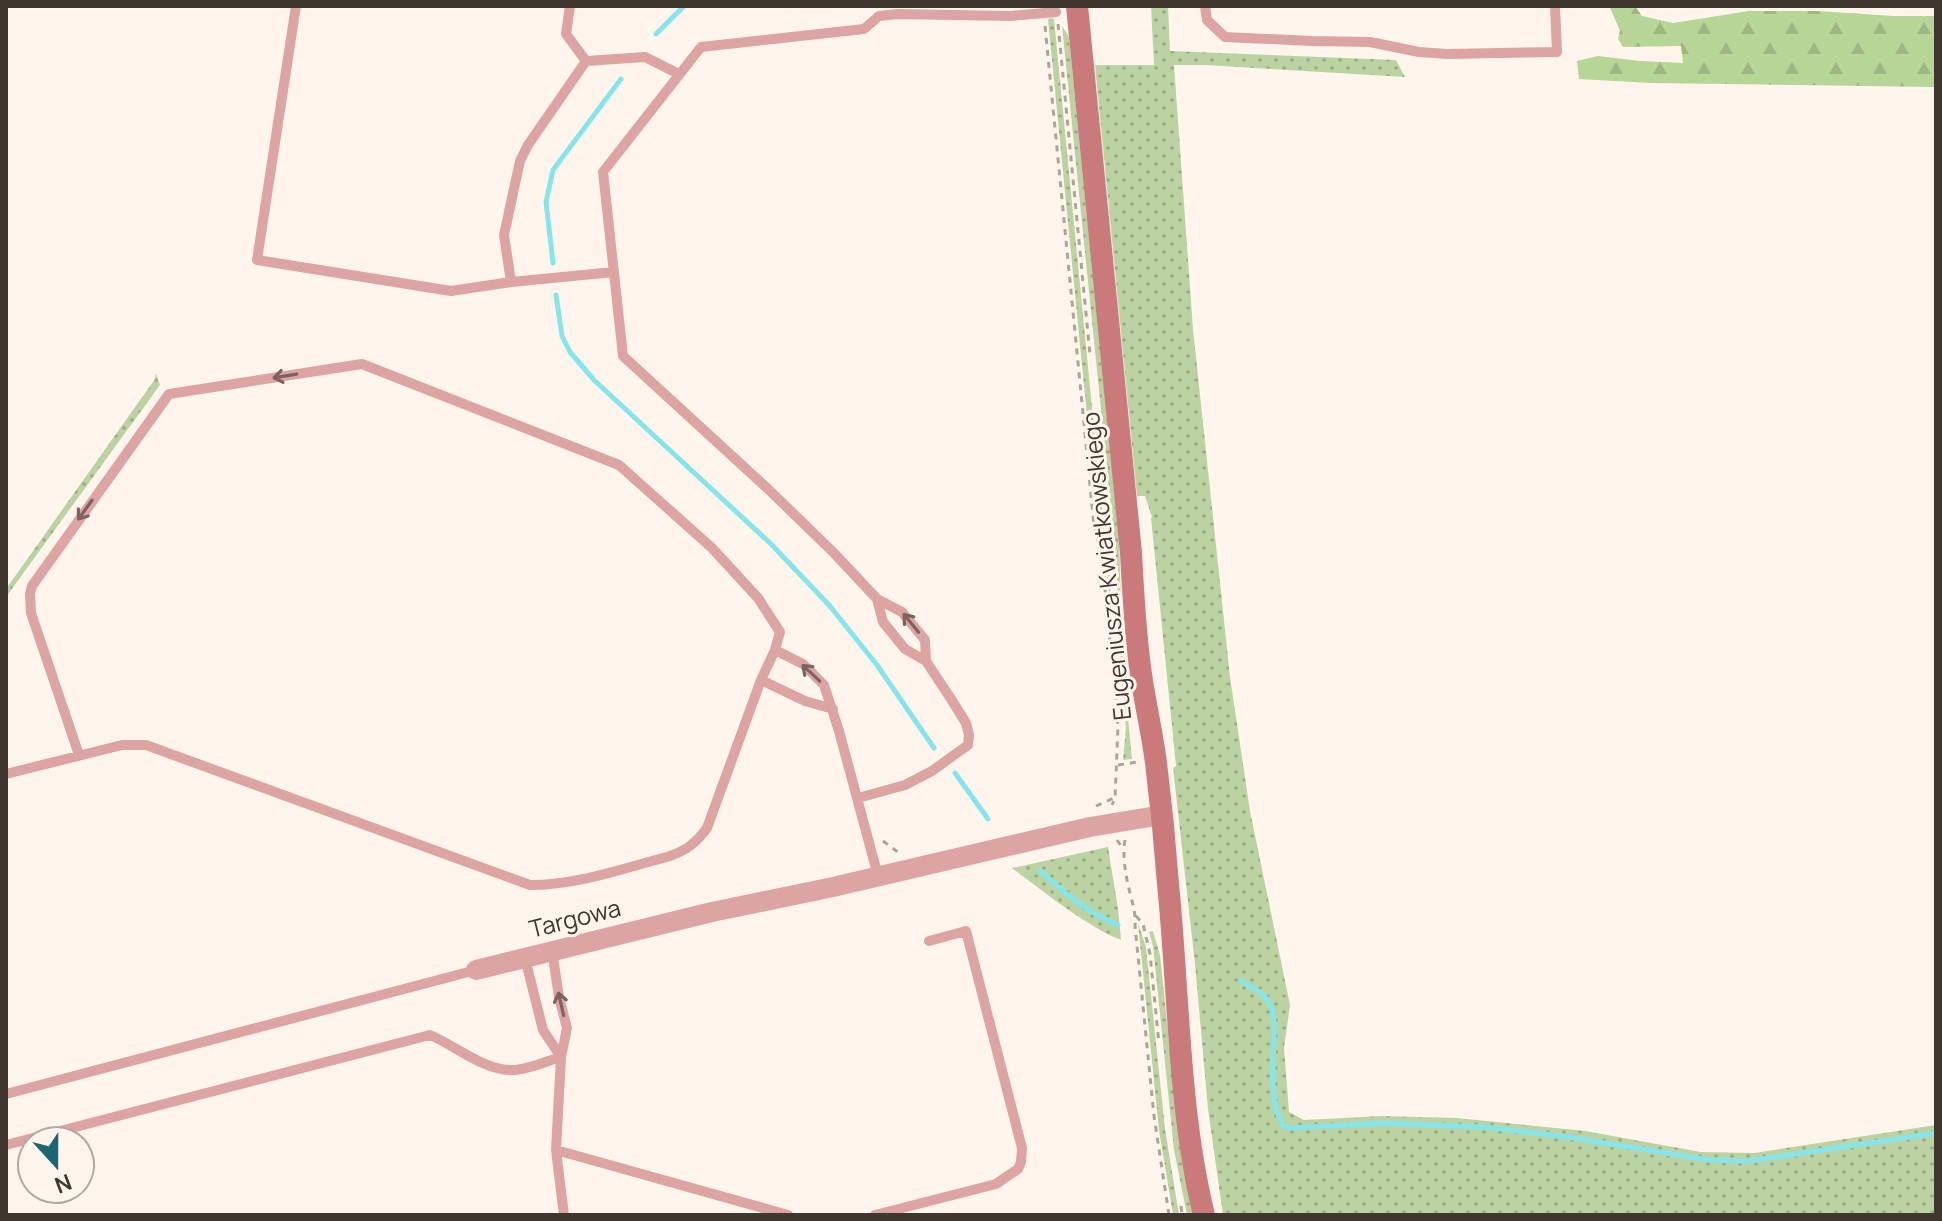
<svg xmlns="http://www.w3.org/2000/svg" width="1942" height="1221" font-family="Manrope,sans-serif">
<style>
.grass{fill:url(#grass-dots)}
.forest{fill:url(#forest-firs)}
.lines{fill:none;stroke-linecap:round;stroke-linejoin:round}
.stream{stroke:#86e5eb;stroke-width:5}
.path{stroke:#ada39b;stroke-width:3;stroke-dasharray:6 6;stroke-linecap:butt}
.service{stroke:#dda4a4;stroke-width:10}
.minor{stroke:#dda4a4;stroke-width:20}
.secondary{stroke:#cb7a7b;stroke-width:22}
.oneway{stroke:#7e625d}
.labels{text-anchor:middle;stroke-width:6;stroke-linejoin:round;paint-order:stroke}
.street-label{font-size:24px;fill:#3f362e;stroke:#fff5ed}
</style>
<defs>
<pattern id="grass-dots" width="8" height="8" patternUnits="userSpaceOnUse" patternTransform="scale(2)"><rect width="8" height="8" fill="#bbd3a3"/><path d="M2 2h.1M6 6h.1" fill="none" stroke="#99ac85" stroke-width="1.8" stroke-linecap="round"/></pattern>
<pattern id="forest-firs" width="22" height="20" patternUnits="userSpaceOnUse" patternTransform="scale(2)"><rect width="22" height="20" fill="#b6d596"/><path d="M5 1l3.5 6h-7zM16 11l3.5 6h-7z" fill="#9eb782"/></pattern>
</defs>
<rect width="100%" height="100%" fill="#fff5ed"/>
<path class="grass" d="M1151,6H1168L1170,51L1396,60L1405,77L1205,65H1174L1193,329L1230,677L1250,811L1290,1005L1284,1048L1289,1112L1304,1120L1382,1116L1457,1118L1585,1131L1701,1152L1754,1153L1936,1125V1215H1223L1208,1109L1195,964L1173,768L1176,766L1151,518L1152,517L1145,496H1137L1095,65H1154Z
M1051,18L1054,19L1103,520L1109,560L1113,633H1111L1107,565L1098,528L1048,19Z
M1062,26L1069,37L1119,539L1123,667L1132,759L1123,760L1126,728L1121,668L1116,557Z
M156,373L160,385L6,597V589L155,379Z
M1108,847L1118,909L1121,940C1086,926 1043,891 1012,868Z
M1138,923L1146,947L1165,1129L1179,1215H1173L1159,1130Z
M1153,931L1160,955L1178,1127L1193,1215H1187L1174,1150L1153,946L1149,932Z"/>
<path class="forest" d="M1609,6H1635L1642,16L1673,23L1749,11H1818L1893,16H1936V87L1650,83L1579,79L1577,61L1598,56L1640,61L1683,63L1681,46L1623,47L1618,39L1620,30Z"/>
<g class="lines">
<path class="stream" d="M656,34L684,6
M553,263L546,202L553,170L621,79
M556,295L562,336L570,352L594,380L771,544L829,605L877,665L934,748
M955,773L988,819
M1040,871C1065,893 1087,912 1118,925
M1241,981C1252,987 1264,993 1270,1004C1275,1015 1274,1029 1274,1041C1273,1065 1269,1106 1284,1126L1291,1128L1383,1123L1484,1127L1568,1137L1708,1160L1749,1161L1936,1133"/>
<path class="path" d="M1058,24L1090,355
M1045,26L1094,526L1103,559L1108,631L1112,649L1118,727L1115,798L1112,805
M1118,765L1138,762
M1096,806L1114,798
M1117,840L1123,849
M1125,840C1122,857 1126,877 1130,893C1133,905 1136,914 1135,926L1154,1116L1169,1215
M883,841L899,853
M1136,916L1143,924L1150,954L1159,1044
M1181,1206L1182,1215"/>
<path class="service" d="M296,6L257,260L451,291L511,282L614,272
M570,6L566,34L586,61
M1205,6L1207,20L1225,37L1312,41L1370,42L1419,52L1448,54L1557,52L1555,6
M511,282L504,235L520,161L528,145L586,61L645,57L679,74
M775,650L803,664L824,685L839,731L878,876
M926,661L925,640L902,612L877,599L834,553L767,488L623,356L603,172L701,47L864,29L879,16L898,14L1011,16L1056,12
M761,680L805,701L833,709
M6,774L122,745H146L530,885C578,885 625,868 670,856C687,850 696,843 707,828L761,680L775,650L780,632L758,598L712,548L619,465L362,364L169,394L32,586L30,594L31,613L79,755
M858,798L905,785L932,771L968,745L969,735L966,723L951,699L926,661L905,649L883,622L877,599
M552,951L559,997L567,1028L561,1057L556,1150L564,1215
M525,958L543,1030L561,1057
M6,1094L476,970
M6,1145L430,1035C456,1046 483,1070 512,1070C528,1070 546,1061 561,1057
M556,1150L788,1215
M875,1215L996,1184L1018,1169L1021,1162L1022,1148L966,931L929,941"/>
<path class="minor" d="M476,970L712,912L833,887L1090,827L1162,815"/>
<path class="secondary" d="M1077,6L1131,553C1133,591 1135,629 1140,667C1144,699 1152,731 1156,763C1161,803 1165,843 1168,884C1179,992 1178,1109 1204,1215"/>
</g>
<defs><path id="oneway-shaft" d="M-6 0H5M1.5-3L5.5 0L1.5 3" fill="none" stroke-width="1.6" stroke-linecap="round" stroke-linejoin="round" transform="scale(2)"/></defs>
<g class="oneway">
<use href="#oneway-shaft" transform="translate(285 376) rotate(171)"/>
<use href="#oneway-shaft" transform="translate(85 510) rotate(126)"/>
<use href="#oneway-shaft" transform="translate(911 623) rotate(-129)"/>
<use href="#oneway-shaft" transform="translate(811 673) rotate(-137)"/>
<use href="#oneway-shaft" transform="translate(561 1004) rotate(-103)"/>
</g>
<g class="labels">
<g class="street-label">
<text transform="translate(1107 566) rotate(-96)" y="8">Eugeniusza Kwiatkowskiego</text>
<text transform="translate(575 919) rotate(-14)" y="8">Targowa</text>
</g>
</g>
<rect width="1942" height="1221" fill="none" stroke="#3f362e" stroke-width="16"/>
<g transform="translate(56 1165) rotate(159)"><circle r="38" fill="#fff5ed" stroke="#b2a9a1" stroke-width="2"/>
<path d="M0-6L14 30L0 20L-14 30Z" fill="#1c6572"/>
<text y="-12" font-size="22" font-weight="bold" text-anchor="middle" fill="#3f362e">N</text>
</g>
</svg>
